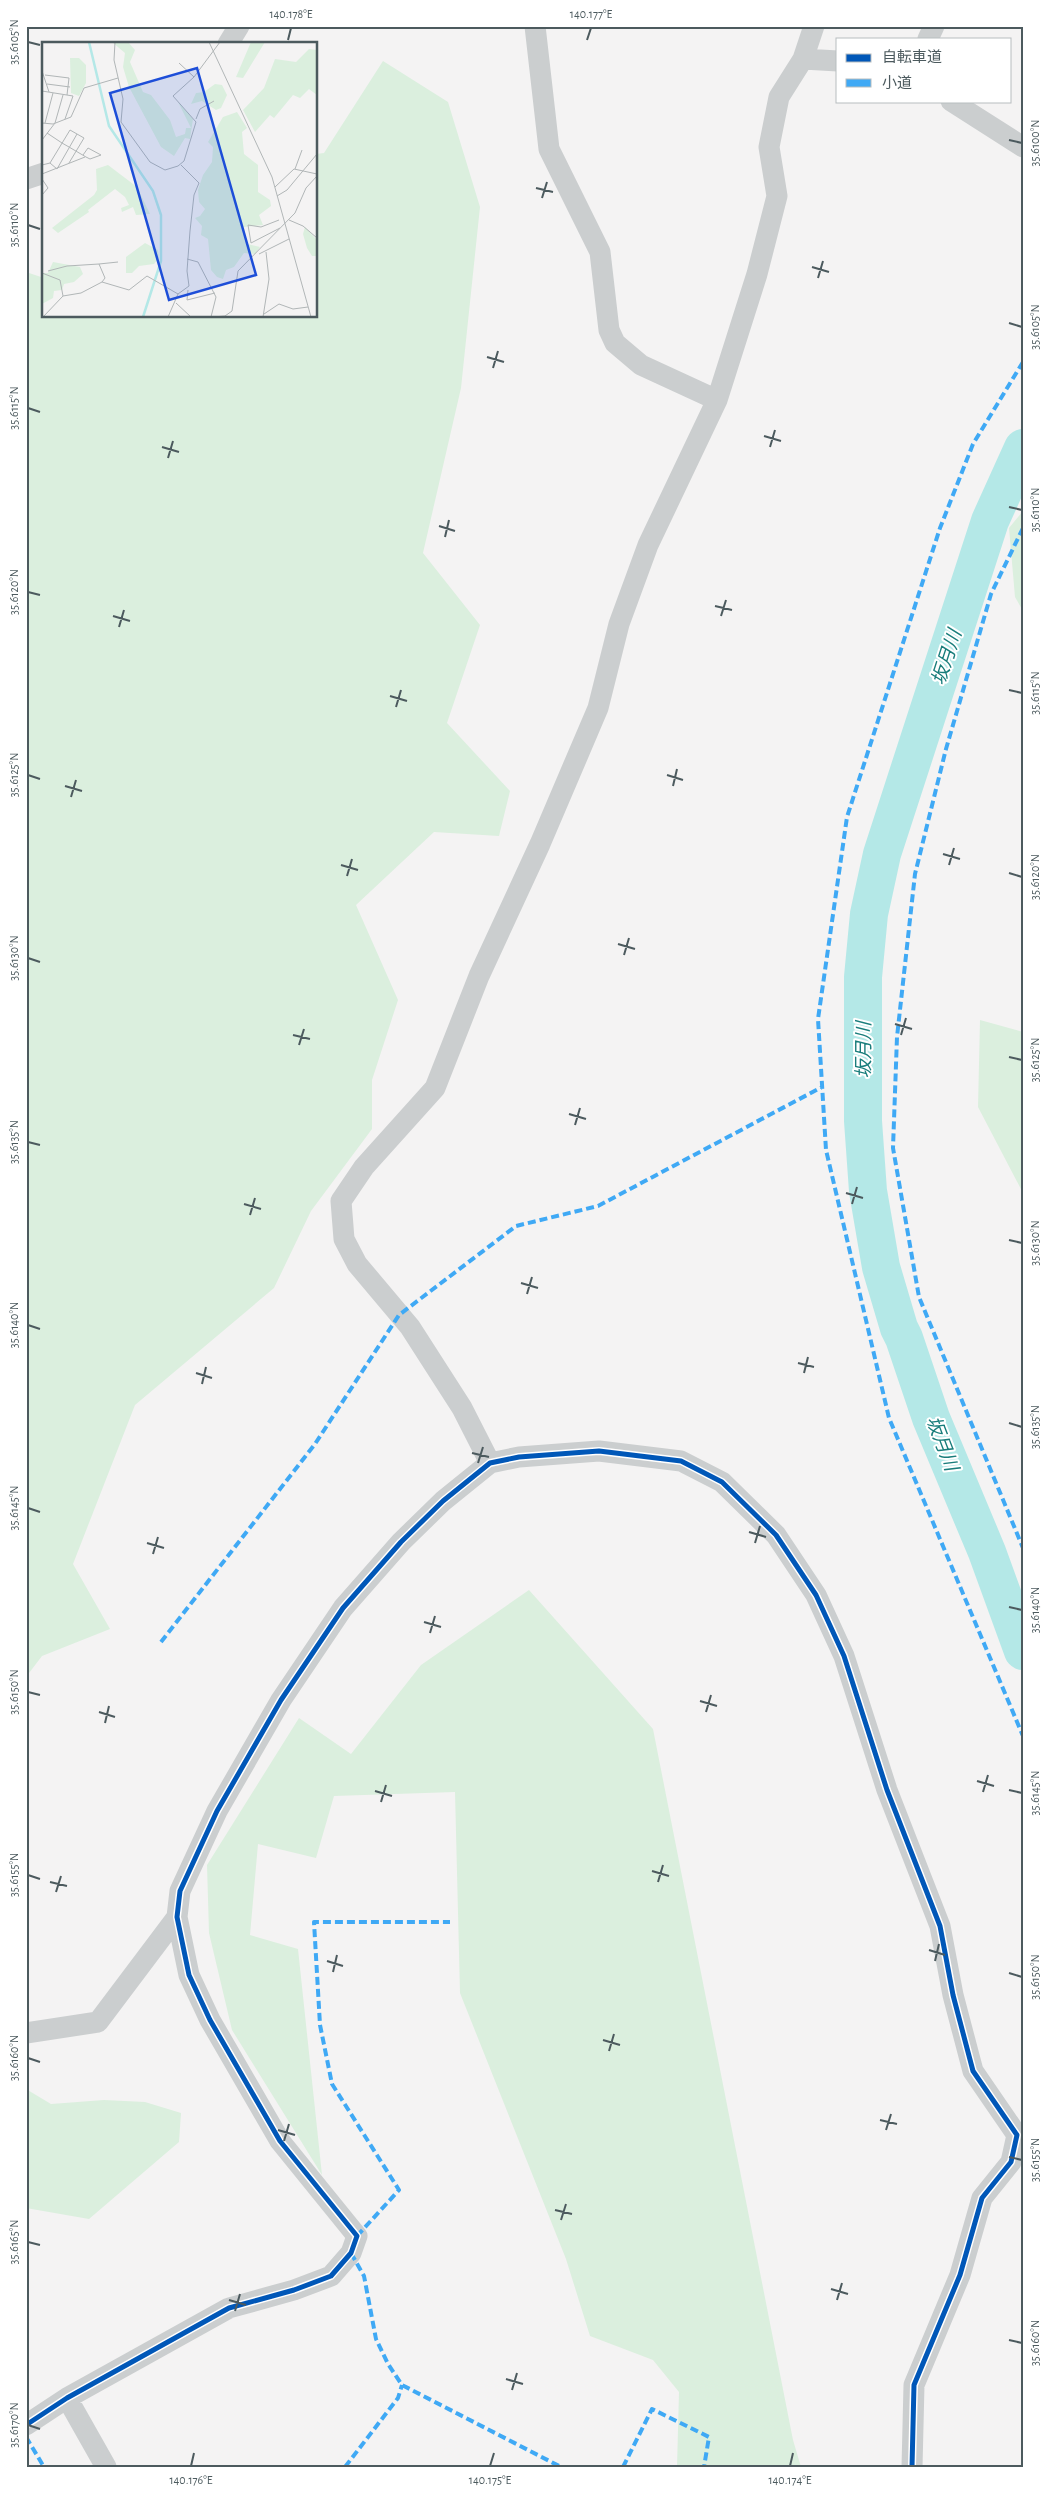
<svg xmlns="http://www.w3.org/2000/svg" width="1049" height="2493" font-family="'Alegreya Sans','Noto Sans JP',sans-serif">
<style>
.green{fill:#dbefde}
.lines{fill:none;stroke-linecap:round;stroke-linejoin:round}
.river{stroke:#b4e8e7;stroke-width:38}
.street{stroke:#cbcecf;stroke-width:21}
.quiet{stroke:#3fa9f5;stroke-width:4;stroke-dasharray:8 4;stroke-linecap:butt}
.cycleway-casing{stroke:#fff;stroke-width:8}
.cycleway{stroke:#0057b8;stroke-width:5}
.ticks{fill:none;stroke:#4c5a5e;stroke-width:2}
.labels{text-anchor:middle;stroke-width:4;stroke-linejoin:round;paint-order:stroke}
.water-label{font-size:19px;font-style:italic;fill:#197d7b;stroke:#fff}
.inset-river{fill:none;stroke:#b4e8e7;stroke-width:2.5}
.inset-road{fill:none;stroke:#b1b6b7;stroke-width:1}
.view{fill:#1d4ed8;fill-opacity:0.15;stroke:#1d4ed8;stroke-width:2.5}
.inset-edge{fill:none;stroke:#4c5a5e;stroke-width:2.5}
.neatline{fill:none;stroke:#4c5a5e;stroke-width:2}
.ticks-label{font-size:12px;text-anchor:middle;fill:#4c5a5e}
</style>
<rect width="100%" height="100%" fill="#f4f3f3"/>
<path class="green" d="M383,61L448,102L480,207L461,388L423,553L480,625L447,723L510,791L499,836L434,832L356,905L398,1000L372,1080V1129L311,1211L274,1288L135,1405L73,1564L110,1629L42,1656L26,1677V272L44,278V316H316V154L324,153Z
M1023,511V611L1015,597L1009,528Z
M980,1020L1023,1032V1193L978,1107Z
M529,1590L653,1729L793,2440L801,2467H677L679,2392L653,2360L590,2336L566,2259L460,1993L455,1792L334,1796L316,1858L258,1844L250,1935L298,1949L322,2175L232,2030L209,1933L207,1865L299,1718L351,1754L421,1665Z
M26,2089L51,2104L104,2100L145,2102L181,2113L179,2142L89,2219L26,2208Z"/>
<g class="lines">
<path class="river" d="M1023,448L990,521L882,854L869,914L863,977V1121L868,1191L881,1267L899,1328L904,1338L931,1418L987,1552L1023,1651"/>
<path class="street" d="M535,26L549,149L600,252L609,330L615,343L641,365L717,400
M928,39L934,26
M228,44L239,26
M803,59L814,26
M951,101L1023,147
M26,179L44,173
M490,1463L462,1408L410,1327L357,1264L344,1239L341,1201L364,1167L435,1088L479,976L540,844L598,708L619,624L648,545L717,400L757,274L777,196L769,147L779,97L803,59L838,61
M26,2033L98,2022L177,1917
M67,2398L106,2467
M26,2425L67,2398L229,2308L294,2290L331,2276L351,2253L357,2236L280,2141L210,2020L189,1975L177,1917L180,1891L217,1811L281,1700L343,1608L401,1542L443,1501L490,1463L519,1457L599,1451L681,1461L722,1482L776,1535L816,1595L844,1656L887,1790L940,1926L953,1995L973,2071L1017,2135L1011,2162L982,2198L960,2275L914,2385L912,2467"/>
<path class="quiet" d="M1023,362L973,444L940,528L847,817L818,1019L826,1150L889,1418L1023,1736
M1023,528L991,594L946,749L915,874L897,1037L893,1148L919,1297L1023,1548
M161,1642L315,1444L399,1315L516,1226L598,1206L822,1087
M357,2236L399,2190L332,2084L320,2025L314,1922H450
M351,2253L364,2276L376,2339L388,2364L402,2385L561,2467
M26,2437L44,2467
M345,2467L398,2398L402,2385
M623,2467L652,2409L709,2437L704,2467"/>
<g class="cycleway-casing">
<path id="cycleway" d="M26,2425L67,2398L229,2308L294,2290L331,2276L351,2253L357,2236L280,2141L210,2020L189,1975L177,1917L180,1891L217,1811L281,1700L343,1608L401,1542L443,1501L490,1463L519,1457L599,1451L681,1461L722,1482L776,1535L816,1595L844,1656L887,1790L940,1926L953,1995L973,2071L1017,2135L1011,2162L982,2198L960,2275L914,2385L912,2467"/>
</g>
<use href="#cycleway" class="cycleway"/>
</g>
<path class="ticks" d="M288,40L291,28M587,40L591,28M28,42L40,45M1009,140L1022,143M536,188L553,192M542,198L547,182M28,225L40,229M812,267L829,272M818,278L823,261M1009,323L1022,327M487,357L504,362M493,368L498,351M28,408L40,412M764,436L781,441M162,447L179,452M770,447L775,430M168,458L173,441M1009,507L1022,510M439,526L455,531M445,537L449,520M28,592L40,595M715,606L732,610M113,616L130,621M721,616L726,600M119,627L124,610M1009,690L1022,693M390,696L407,701M396,707L401,690M28,775L40,779M667,775L683,780M65,786L82,791M673,786L677,769M71,797L76,780M943,854L960,859M341,865L358,870M949,865L954,848M1009,873L1022,877M347,876L352,859M618,944L635,949M624,955L629,938M28,958L40,962M895,1024L912,1029M293,1035L310,1039M901,1035L906,1018M299,1045L304,1029M1009,1057L1022,1060M569,1114L586,1119M575,1125L580,1108M28,1142L40,1145M846,1193L863,1198M244,1204L261,1209M852,1204L857,1187M250,1215L255,1198M1009,1240L1022,1243M521,1283L538,1288M527,1294L532,1277M28,1325L40,1329M798,1363L814,1367M196,1373L212,1378M804,1373L808,1357M202,1384L206,1367M1009,1423L1022,1427M472,1453L489,1457M478,1463L483,1447M28,1508L40,1512M749,1532L766,1537M147,1543L164,1548M755,1543L760,1526M153,1554L158,1537M1009,1607L1022,1610M424,1622L441,1627M430,1633L435,1616M28,1692L40,1695M700,1701L717,1706M99,1712L115,1717M706,1712L711,1695M105,1723L109,1706M977,1781L994,1786M1009,1790L1022,1793M375,1791L392,1796M983,1792L988,1775M381,1802L386,1785M652,1871L669,1876M28,1875L40,1879M50,1882L67,1886M658,1882L663,1865M56,1892L61,1876M929,1950L945,1955M327,1961L343,1966M935,1961L939,1944M333,1972L337,1955M1009,1973L1022,1977M603,2040L620,2045M609,2051L614,2034M28,2058L40,2062M880,2120L897,2124M278,2130L295,2135M886,2130L891,2114M284,2141L289,2124M1009,2157L1022,2160M555,2210L572,2214M561,2220L566,2204M28,2242L40,2245M831,2289L848,2294M229,2300L246,2305M837,2300L842,2283M235,2311L240,2294M1009,2340L1022,2343M506,2379L523,2384M512,2390L517,2373M28,2425L40,2429M191,2466L194,2453M490,2466L494,2453M790,2466L793,2453"/>
<g class="labels">
<g class="water-label">
<text transform="translate(946 657) rotate(-72)" y="7">坂月川</text>
<text transform="translate(863 1050) rotate(-90)" y="7">坂月川</text>
<text transform="translate(943 1443) rotate(69)" y="7">坂月川</text>
</g>
</g>
<g transform="translate(42 42)">
<rect width="275" height="275" fill="#f4f3f3"/>
<path d="M70,0H86L93,8L88,20L101,50L109,53L128,78L134,95L143,92L144,86H149L136,60L151,77L148,97L143,96L132,114L119,105L87,45L81,25L83,11ZM209,0H223L201,36L194,35ZM267,7L275,8V53L267,47L258,56L251,53L232,76L228,73L213,90L201,68L222,46L233,17L254,20ZM28,16H37L44,23V41L37,54L29,51ZM173,42L180,43L185,53L179,66L174,68L160,59L149,62L154,51L162,50ZM195,70L205,86L200,90L202,112L216,123V150L228,158L229,164L217,173L221,183L202,185L205,202L218,205L213,212L202,211L192,225L184,228L181,237L175,235L169,228L166,197L159,193L160,184L153,176L158,174L163,167L157,160L156,148L161,133L170,120L171,105L166,100L181,75ZM66,123L95,145L108,172L94,173L91,165L80,170L79,166L87,163L83,155L73,147L46,168L47,170L16,191L10,186L52,153L55,148L54,127ZM263,185L275,198V214H270L265,206L261,192ZM103,201L116,208L117,216L112,222L97,224L90,231H84V215ZM11,220L38,225L41,232L32,240L22,242L20,248L12,249L11,256L0,262V231H6Z" fill="#dbefde"/>
<path class="inset-river" d="M47,0L67,84L111,149L119,173V219L101,275"/>
<path class="inset-road" d="M73,0L72,18L81,57L79,80L108,120L123,128L136,124L142,119L154,80L131,54L152,35L178,0M167,0L230,135L269,275M137,21L152,35M0,29L7,50M3,33L27,36L25,53M5,42L28,45M0,49L31,54L23,77M154,77L158,67L172,59M0,81L11,82L29,75L42,46L76,36M3,81L11,51M5,91L20,101L27,105L44,115L48,117L59,113L46,106L41,113M0,98L13,81L21,53M8,121L15,127L35,92M0,123L8,121L28,88L42,96L27,121M253,127L260,108M0,132L43,115M0,137L6,146L0,153M233,145L252,127L275,132M235,154L245,148L275,112M237,178L219,185L206,183L209,201L238,186M247,178L261,184L275,196M217,212L247,197M145,217L156,220L174,255L169,275M57,222L76,220M6,229L25,224L57,222L63,236L60,240M0,231L18,238L21,254M146,248L145,258L173,251M136,252L147,244L145,229L148,189L152,153L157,141L139,123M134,261L149,275M222,272L237,262L251,267L266,265M1,275L21,254L39,251L60,240L87,248L105,234L136,252M126,275L136,252M171,275L183,274L190,269L196,229L253,171L264,146L275,134M221,275L227,237L224,210"/>
<path class="view" d="M155,26L214,233L127,258L68,51Z"/>
<rect width="275" height="275" class="inset-edge"/>
</g>
<rect width="1049" height="2493" fill="none" stroke="#ffffff" stroke-width="55"/>
<rect x="836" y="38" width="175" height="65" fill="#ffffff" stroke="#b7bdbf"/>
<rect x="846" y="54" width="25" height="8" fill="#0057b8" stroke="#b7bdbf"/>
<text x="882" y="62" font-size="15" fill="#4c5a5e">自転車道</text>
<rect x="846" y="79" width="25" height="8" fill="#3fa9f5" stroke="#b7bdbf"/>
<text x="882" y="88" font-size="15" fill="#4c5a5e">小道</text>
<rect x="28" y="28" width="994" height="2438" class="neatline"/>
<g class="ticks-label">
<text x="291" y="18">140.178°E</text>
<text x="591" y="18">140.177°E</text>
<text transform="translate(14 42) rotate(-90)" y="4">35.6105°N</text>
<text transform="translate(1035 143) rotate(-90)" y="4">35.6100°N</text>
<text transform="translate(14 225) rotate(-90)" y="4">35.6110°N</text>
<text transform="translate(1035 327) rotate(-90)" y="4">35.6105°N</text>
<text transform="translate(14 408) rotate(-90)" y="4">35.6115°N</text>
<text transform="translate(1035 510) rotate(-90)" y="4">35.6110°N</text>
<text transform="translate(14 592) rotate(-90)" y="4">35.6120°N</text>
<text transform="translate(1035 693) rotate(-90)" y="4">35.6115°N</text>
<text transform="translate(14 775) rotate(-90)" y="4">35.6125°N</text>
<text transform="translate(1035 877) rotate(-90)" y="4">35.6120°N</text>
<text transform="translate(14 958) rotate(-90)" y="4">35.6130°N</text>
<text transform="translate(1035 1060) rotate(-90)" y="4">35.6125°N</text>
<text transform="translate(14 1142) rotate(-90)" y="4">35.6135°N</text>
<text transform="translate(1035 1243) rotate(-90)" y="4">35.6130°N</text>
<text transform="translate(14 1325) rotate(-90)" y="4">35.6140°N</text>
<text transform="translate(1035 1427) rotate(-90)" y="4">35.6135°N</text>
<text transform="translate(14 1508) rotate(-90)" y="4">35.6145°N</text>
<text transform="translate(1035 1610) rotate(-90)" y="4">35.6140°N</text>
<text transform="translate(14 1692) rotate(-90)" y="4">35.6150°N</text>
<text transform="translate(1035 1793) rotate(-90)" y="4">35.6145°N</text>
<text transform="translate(14 1875) rotate(-90)" y="4">35.6155°N</text>
<text transform="translate(1035 1977) rotate(-90)" y="4">35.6150°N</text>
<text transform="translate(14 2058) rotate(-90)" y="4">35.6160°N</text>
<text transform="translate(1035 2160) rotate(-90)" y="4">35.6155°N</text>
<text transform="translate(14 2242) rotate(-90)" y="4">35.6165°N</text>
<text transform="translate(1035 2343) rotate(-90)" y="4">35.6160°N</text>
<text transform="translate(14 2425) rotate(-90)" y="4">35.6170°N</text>
<text x="191" y="2484">140.176°E</text>
<text x="490" y="2484">140.175°E</text>
<text x="790" y="2484">140.174°E</text>
</g>
</svg>
